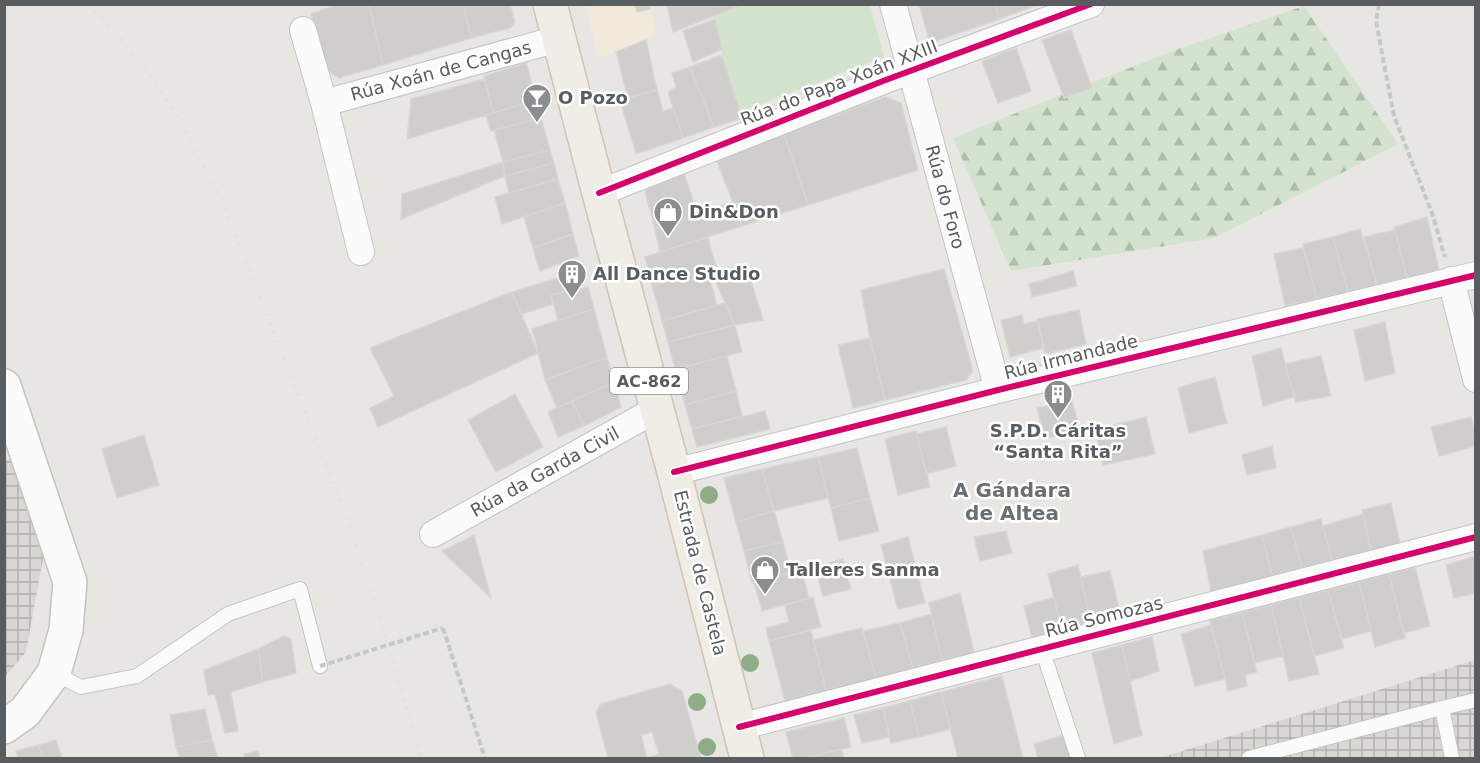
<svg xmlns="http://www.w3.org/2000/svg" width="1480" height="763" font-family="'DejaVu Sans',sans-serif">
<style>
.commercial{fill:#f2e9db}
.industrial{fill:url(#industrial-grid)}
.grass{fill:#d4e3ce}
.forest{fill:url(#forest-firs)}
.building{fill:#d0cecc;stroke:#d8d5d2;stroke-width:1.5;fill-rule:evenodd}
.lines{fill:none;stroke-linecap:round;stroke-linejoin:round}
.service-casing{stroke:#c4c3c4;stroke-width:16}
.minor-casing{stroke:#c4c3c4;stroke-width:28}
.tertiary-casing{stroke:#c4c3c4;stroke-width:36}
.primary-casing{stroke:#cfc3b2;stroke-width:36}
.path{stroke:#c5c9c5;stroke-width:4;stroke-dasharray:6 3;stroke-linecap:butt}
.service{stroke:#fcfbfb;stroke-width:14}
.minor{stroke:#fcfbfb;stroke-width:26}
.tertiary{stroke:#fcfbfb;stroke-width:33}
.primary{stroke:#f0ede6;stroke-width:33}
.rail{stroke:#e0e0e0;stroke-width:4.5;stroke-dasharray:1.5 8;stroke-linecap:butt}
.path-bridge{stroke:#c5c9c5;stroke-width:4;stroke-dasharray:6 3;stroke-linecap:butt}
.cycleway-casing{stroke:#fff;stroke-width:10}
.cycleway{stroke:#d6006c;stroke-width:6}
.tree{fill:#8cad86}
.labels{text-anchor:middle;stroke-width:5;stroke-linejoin:round;paint-order:stroke}
.shield{fill:#fff;stroke:#8b8e90;stroke-width:1.5}
.shield-label{font-size:16px;font-weight:bold;fill:#595d60}
.street-label{font-size:18px;fill:#595d60;stroke:#fff}
.poi-label{font-size:18px;font-weight:bold;fill:#595d60;stroke:#fff;text-anchor:start}
.neighbourhood-label{font-size:20px;font-weight:bold;fill:#6a6f72;stroke:#fff}
</style>
<defs>
<pattern id="industrial-grid" width="8" height="8" patternUnits="userSpaceOnUse" patternTransform="scale(1.5)"><rect width="8" height="8" fill="#d9d7d4"/><path d="M0 4h8M4 0v8" fill="none" stroke="#b3b2af"/></pattern>
<pattern id="forest-firs" width="22" height="20" patternUnits="userSpaceOnUse" patternTransform="scale(1.5)"><rect width="22" height="20" fill="#d4e3ce"/><path d="M5 1l3.5 6h-7zM16 11l3.5 6h-7z" fill="#afbbab"/></pattern>
</defs>
<rect width="100%" height="100%" fill="#e8e6e3"/>
<path class="commercial" d="M586,5H649L657,35L616,52L598,58Z"/>
<path class="industrial" d="M13,458L43,559L26,652L5,677L4,461Z
M1475,660V758H1160L1347,700Z"/>
<path class="grass" d="M744,5H870L884,57L740,112L722,55V49L713,16Z"/>
<path class="forest" d="M1304,6L1398,144L1214,238L1011,271L953,138L1175,50Z"/>
<path class="building" d="M339,4H369L383,65L339,78L325,69L311,14Z
M369,4H463L471,38L383,65Z
M463,4H510L515,22L510,28L471,38Z
M635,4H649L650,9L637,12Z
M667,4H744L673,32Z
M919,4H995L999,19L930,43Z
M995,4H1039L999,19Z
M715,19L722,49L693,62L683,31Z
M1071,30L1092,88L1064,98L1042,40Z
M646,40L657,90L628,98L616,52Z
M1016,48L1031,91L998,103L982,61Z
M722,55L742,118L714,127L690,67Z
M526,63L536,100L493,113L484,76Z
M690,67L714,127L683,138L668,92L676,87L672,73Z
M485,79L493,113L407,139L411,99Z
M657,90L663,111L673,108L683,138L636,154L620,100Z
M885,97L901,103L918,170L808,205L784,134Z
M536,100L541,118L491,131L486,115Z
M541,118L550,150L503,162L494,130Z
M784,134L808,205L742,226L716,159Z
M550,150L554,163L505,176L503,162Z
M503,162L505,176L401,219L402,194Z
M554,163L558,179L509,193L505,176Z
M683,171L698,214L655,229L645,192L649,184Z
M558,179L565,203L502,224L495,197Z
M732,202L742,226L660,252L655,229Z
M565,203L573,234L533,248L524,217Z
M1427,217L1439,270L1407,278L1394,227Z
M1360,229L1377,285L1348,292L1333,237Z
M1395,230L1407,278L1377,285L1364,237Z
M573,234L579,256L540,271L533,248Z
M708,237L716,267L652,286L645,257Z
M1333,237L1348,292L1317,299L1303,244Z
M1303,248L1317,299L1285,306L1274,254Z
M746,265L763,320L735,325L711,271Z
M944,269L973,371L966,380L885,400L870,338L861,290Z
M707,270L717,305L662,321L652,286Z
M1073,271L1077,286L1032,297L1029,284Z
M568,275L573,290L551,295L553,304L521,314L512,292Z
M588,287L594,309L558,320L551,295Z
M512,292L538,353L378,427L370,408L394,396L370,348Z
M725,303L735,325L668,342L662,321Z
M594,309L607,357L545,380L532,329Z
M1079,310L1086,344L1045,354L1037,319Z
M1022,315L1024,324L1038,321L1044,348L1010,357L1001,320Z
M1385,322L1395,373L1365,381L1354,330Z
M735,325L742,352L675,369L668,342Z
M870,338L885,400L853,408L838,345Z
M1281,348L1294,397L1263,406L1252,356Z
M727,356L736,391L685,405L675,369Z
M1321,356L1331,396L1296,402L1285,364Z
M607,357L614,382L557,408L545,380Z
M1215,377L1227,423L1189,433L1178,388Z
M614,382L621,407L584,426L572,401Z
M736,391L742,416L692,429L685,405Z
M515,394L543,447L496,472L468,420Z
M572,401L584,426L558,437L548,412Z
M1072,401L1080,430L1045,439L1037,408Z
M765,411L770,429L697,447L692,429Z
M1146,417L1155,454L1103,465L1095,430Z
M1471,417L1476,436V446L1439,456L1431,427Z
M946,427L956,466L926,474L917,434Z
M916,431L930,487L898,495L885,439Z
M144,435L159,485L117,498L102,449Z
M1272,446L1276,468L1247,475L1242,455Z
M857,448L870,498L831,508L818,457Z
M818,457L828,498L774,511L762,469Z
M762,469L774,511L736,522L724,478Z
M870,498L879,531L839,541L831,508Z
M1391,503L1400,543L1371,551L1362,510Z
M774,511L783,542L744,551L736,522Z
M1363,514L1371,551L1332,560L1323,526Z
M1321,519L1332,560L1302,568L1291,527Z
M1291,527L1302,568L1272,576L1262,535Z
M1006,531L1012,553L980,561L974,537Z
M474,535L491,598L442,551Z
M1262,535L1272,576L1211,591L1203,551Z
M908,537L925,603L898,609L881,545Z
M783,542L791,572L752,583L744,551Z
M1476,556V593L1454,598L1446,565Z
M843,559L851,589L823,596L815,567Z
M1078,565L1091,623L1063,634L1048,574Z
M1415,567L1430,626L1404,633L1389,574Z
M801,569L809,598L762,611L754,583Z
M1110,571L1121,616L1091,623L1081,577Z
M1389,574L1405,638L1375,647L1359,582Z
M1359,582L1371,631L1342,639L1328,590Z
M1328,590L1344,648L1314,656L1299,597Z
M960,593L974,652L942,660L929,603Z
M813,597L821,627L769,641L766,628L789,622L785,605Z
M1054,597L1061,630L1032,638L1024,606Z
M1299,597L1319,674L1289,681L1271,605Z
M1271,605L1283,656L1254,663L1242,612Z
M1242,612L1257,672L1245,675L1247,686L1228,691L1210,621Z
M931,614L942,660L913,668L900,623Z
M900,623L913,668L876,678L863,631Z
M1211,625L1225,679L1195,686L1181,634Z
M862,628L876,678L826,690L813,640Z
M811,630L826,690L785,701L769,641Z
M284,636L291,639L296,673L263,682L258,649Z
M1152,637L1159,671L1130,681L1122,645Z
M1122,645L1142,735L1114,744L1092,653Z
M258,649L263,682L231,692L238,731L225,733L215,694L208,695L204,670Z
M1002,676L1023,758H958L941,692Z
M670,684L682,691L701,758H608L596,713L601,704ZM652,732L659,754L647,758L641,735Z
M941,692L951,729L919,737L910,701Z
M910,701L919,737L891,743L883,708Z
M883,708L890,737L862,743L854,715Z
M205,709L212,740L176,747L170,715Z
M844,718L851,747L806,758H793L786,732Z
M1064,735L1070,757L1061,758H1038L1034,744Z
M56,740L62,758H43L39,745Z
M212,740L218,758H180L176,747Z
M39,745L43,758H18L16,751Z
M841,749L844,758H806Z
M258,751L260,758H245L244,754Z"/>
<g class="lines">
<g class="service-casing">
<path id="service" d="M1042,649L1078,758
M54,673L81,687L137,676L228,614L300,589L320,666
M1249,758L1442,708
M1452,758L1442,708L1476,700"/>
</g>
<g class="minor-casing">
<path id="minor" d="M893,4L998,390
M303,30L324,103
M599,193L883,81L1091,4
M361,252L324,103L558,39
M1451,280L1476,379
M674,472L998,390L1476,275
M433,534L657,409
M739,727L1476,537"/>
</g>
<g class="tertiary-casing">
<path id="tertiary" d="M4,386L70,582L66,630L54,673L25,712L4,727"/>
</g>
<g class="primary-casing">
<path id="primary" d="M550,4L599,193L674,472L747,758"/>
</g>
<path class="path" d="M1379,4L1376,21L1394,116L1432,213L1445,257
M443,628L485,758"/>
<use href="#service" class="service"/>
<use href="#minor" class="minor"/>
<use href="#tertiary" class="tertiary"/>
<use href="#primary" class="primary"/>
<path class="rail" d="M88,4C147,61 189,133 224,206L350,526L380,617L421,758"/>
<path class="path-bridge" d="M320,666L443,628"/>
<g class="cycleway-casing">
<path id="cycleway" d="M599,193L883,81L1091,4
M674,472L998,390L1476,275
M739,727L1476,537"/>
</g>
<use href="#cycleway" class="cycleway"/>
</g>
<g class="tree">
<circle cx="709" cy="495" r="9"/>
<circle cx="750" cy="663" r="9"/>
<circle cx="697" cy="702" r="9"/>
<circle cx="707" cy="747" r="9"/>
</g>
<defs>
<g id="bar-pin" transform="scale(1.5)"><path d="M0 17L-7.5 6A9.5 9.5 0 1 1 7.5 6Z" fill="#8b8d8e" stroke="#fff"/><path d="M-6-5H6L.8 .8V4.5H3.5V6h-7V4.5H-.8V.8Z" fill="#fff"/></g>
<g id="shop-pin" transform="scale(1.5)"><path d="M0 17L-7.5 6A9.5 9.5 0 1 1 7.5 6Z" fill="#8b8d8e" stroke="#fff"/><path d="M-5-2.5h2.3a2.7 3.5 0 0 1 5.4 0H5L5.5 6h-11ZM-1.5-2.5h3a1.5 2.3 0 0 0-3 0Z" fill="#fff"/></g>
<g id="building-pin" transform="scale(1.5)"><path d="M0 17L-7.5 6A9.5 9.5 0 1 1 7.5 6Z" fill="#8b8d8e" stroke="#fff"/><path d="M-4-6H4V6H1V3H-1V6H-4ZM-2.5-4.3h1.7v1.8h-1.7ZM.8-4.3h1.7v1.8H.8ZM-2.5-1h1.7V.8h-1.7ZM.8-1h1.7V.8H.8Z" fill="#fff"/></g>
</defs>
<g fill-rule="evenodd">
<use href="#bar-pin" x="537" y="98"/>
<use href="#shop-pin" x="668" y="212"/>
<use href="#building-pin" x="572" y="274"/>
<use href="#building-pin" x="1058" y="394"/>
<use href="#shop-pin" x="765" y="570"/>
</g>
<g class="labels">
<rect class="shield" x="610" y="368" width="78" height="26" rx="4.5"/>
<g class="shield-label">
<text x="649" y="387">AC-862</text>
</g>
<g class="street-label">
<text transform="translate(441 71) rotate(-15)" y="6">Rúa Xoán de Cangas</text>
<text transform="translate(839 83) rotate(-21)" y="6">Rúa do Papa Xoán XXIII</text>
<text transform="translate(945 197) rotate(75)" y="6">Rúa do Foro</text>
<text transform="translate(1071 357) rotate(-14)" y="6">Rúa Irmandade</text>
<text transform="translate(545 472) rotate(-29)" y="6">Rúa da Garda Civil</text>
<text transform="translate(700 573) rotate(76)" y="6">Estrada de Castela</text>
<text transform="translate(1104 617) rotate(-14)" y="6">Rúa Somozas</text>
</g>
<g class="poi-label">
<text x="558" y="104">O Pozo</text>
<text x="689" y="218">Din&amp;Don</text>
<text x="593" y="280">All Dance Studio</text>
<text x="1058" y="437" text-anchor="middle">S.P.D. Cáritas<tspan x="1058" dy="21">“Santa Rita”</tspan></text>
<text x="786" y="576">Talleres Sanma</text>
</g>
<g class="neighbourhood-label">
<text x="1012" y="497">A Gándara<tspan x="1012" dy="23">de Altea</tspan></text>
</g>
</g>
<rect width="1480" height="763" fill="none" stroke="#595d60" stroke-width="12"/>
</svg>
